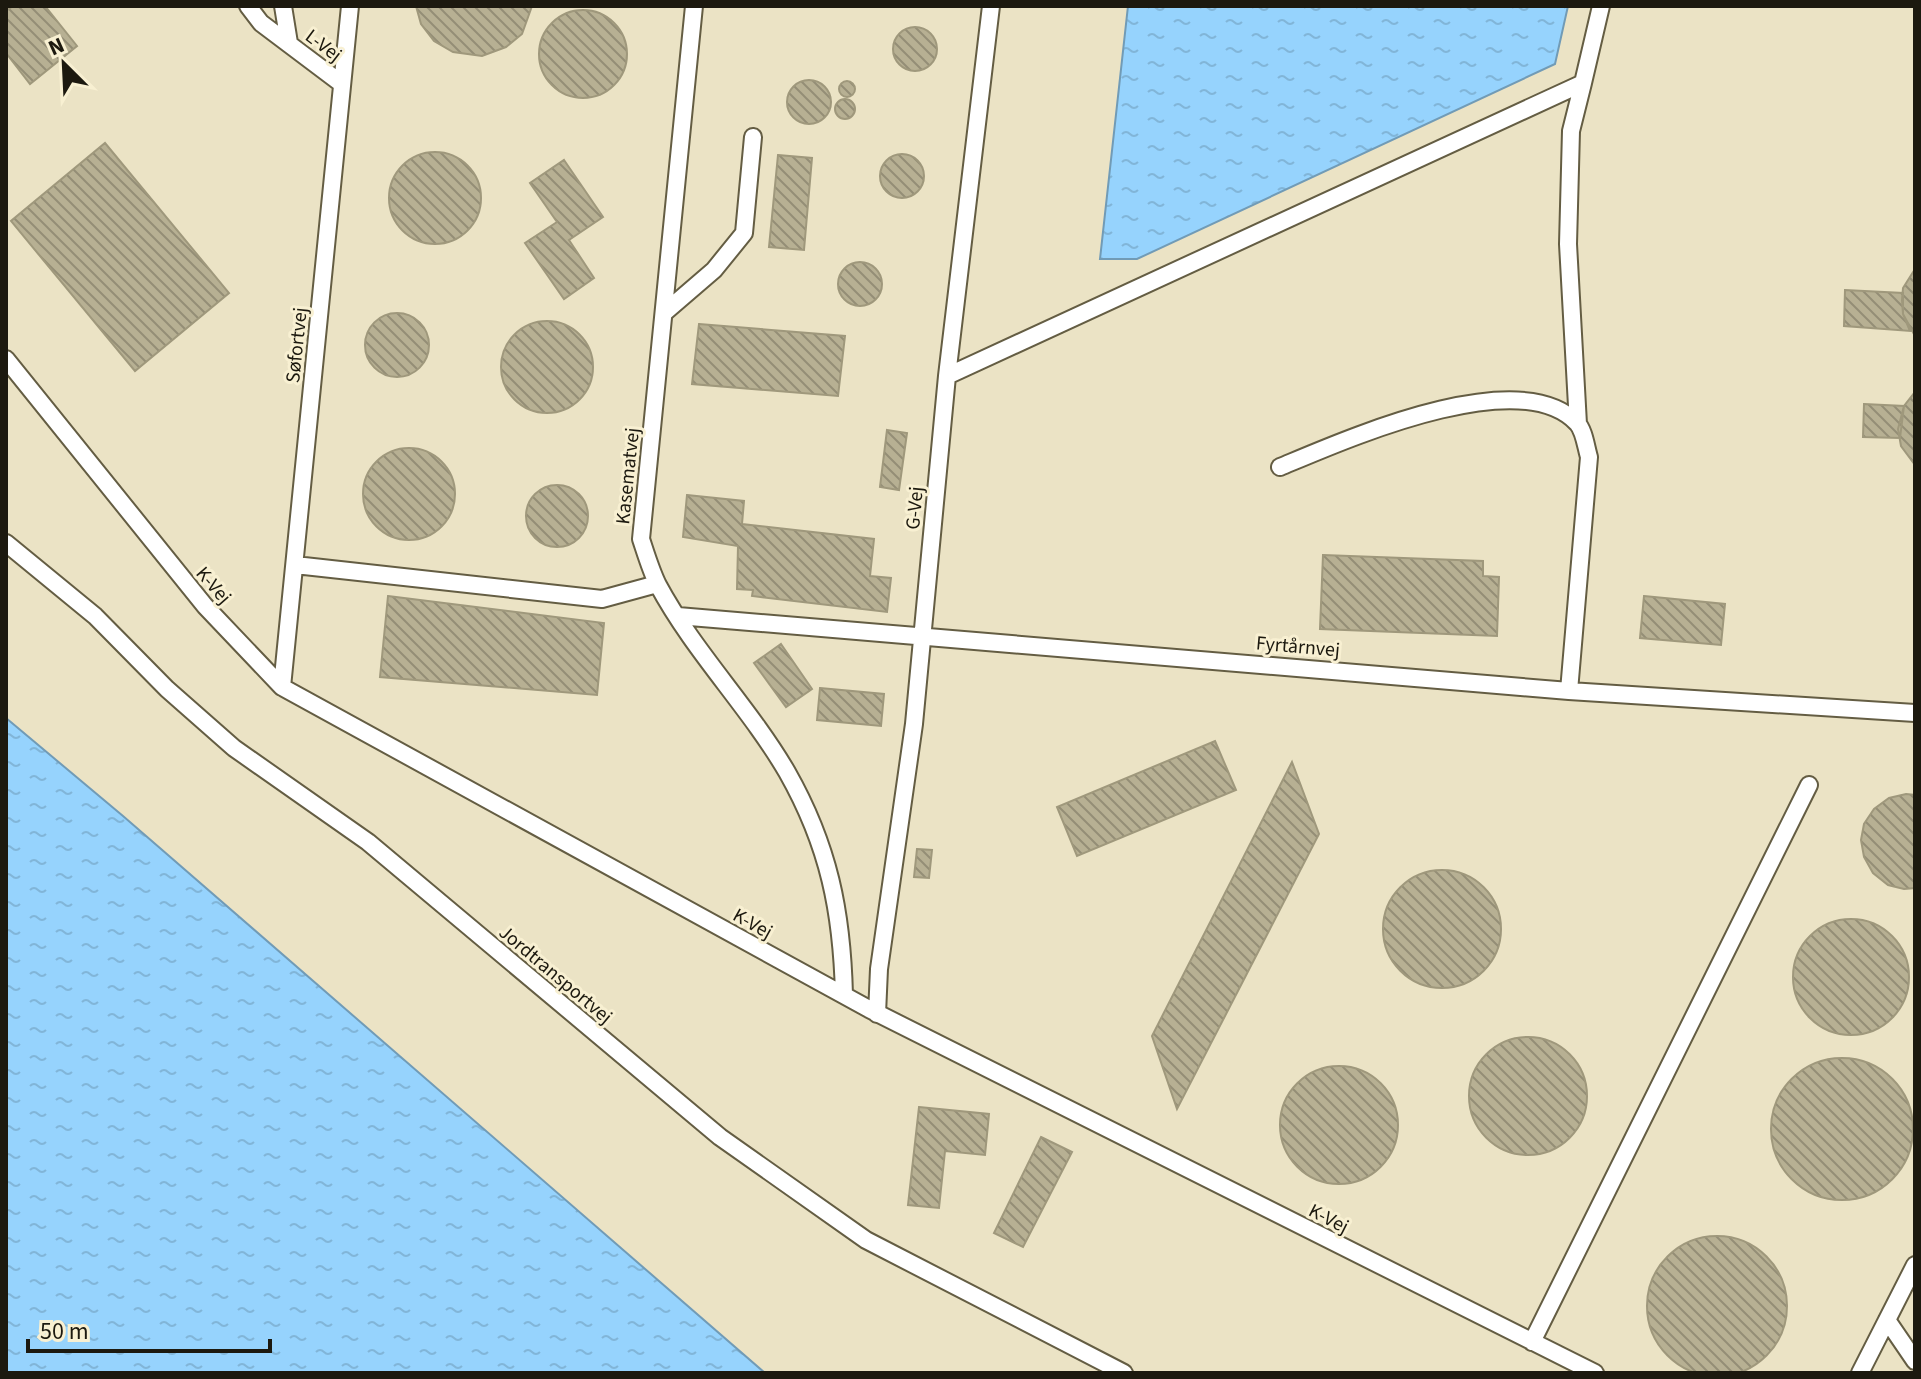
<svg xmlns="http://www.w3.org/2000/svg" width="1921" height="1379" font-family="'Source Sans 3',sans-serif">
<style>
.water{fill:url(#water-ripples);stroke:#719bb6;stroke-width:2}
.building{fill:url(#building-back-hatch);stroke:#9f987c;stroke-width:2}
.lines{fill:none;stroke-linecap:round;stroke-linejoin:round}
.service-casing{stroke:#645d43;stroke-width:20}
.service{stroke:#fff;stroke-width:16}
.labels{text-anchor:middle;stroke-width:6;stroke-linejoin:round;paint-order:stroke}
.street-label{font-size:20px;fill:#1c190f;stroke:#f8f0d2}
</style>
<defs>
<pattern id="water-ripples" width="26" height="14" patternUnits="userSpaceOnUse" patternTransform="scale(2)"><rect width="26" height="14" fill="#96d3fd"/><path d="M2 4q2-2 4 0t4 0M15 11q2-2 4 0t4 0" fill="none" stroke="#81b5d8"/></pattern>
<pattern id="building-back-hatch" width="6" height="6" patternUnits="userSpaceOnUse" patternTransform="scale(2)"><rect width="6" height="6" fill="#b7b093"/><path d="M-1 5l2 2M0 0l6 6M5-1l2 2" fill="none" stroke="#948e76"/></pattern>
</defs>
<rect width="100%" height="100%" fill="#ebe3c5"/>
<path class="water" d="M1128,6H1568L1555,64L1137,259H1100Z
M6,718L123,816L765,1373H6Z"/>
<path class="building" d="M13,6H45L77,46L30,84L6,53V11Z
M416,6H532L522,34L506,47L482,56L453,52L434,41L421,24Z
M539 54a44 44 0 1 1 88 0a44 44 0 1 1-88 0Z
M893 49a22 22 0 1 1 44 0a22 22 0 1 1-44 0Z
M787 102a22 22 0 1 1 44 0a22 22 0 1 1-44 0Z
M839 89a8 8 0 1 1 16 0a8 8 0 1 1-16 0Z
M835 109a10 10 0 1 1 20 0a10 10 0 1 1-20 0Z
M105,143L229,293L135,371L11,221Z
M389 198a46 46 0 1 1 92 0a46 46 0 1 1-92 0Z
M880 176a22 22 0 1 1 44 0a22 22 0 1 1-44 0Z
M778,155L812,158L804,250L769,247Z
M564,160L603,217L569,240L594,278L564,299L525,243L557,222L530,183Z
M838 284a22 22 0 1 1 44 0a22 22 0 1 1-44 0Z
M1915,269V336L1903,314L1902,300L1903,288Z
M1845,290L1903,293V314L1910,331L1844,326Z
M365 345a32 32 0 1 1 64 0a32 32 0 1 1-64 0Z
M501 367a46 46 0 1 1 92 0a46 46 0 1 1-92 0Z
M699,324L845,336L838,396L692,384Z
M1915,392V465L1901,446L1898,429L1904,406Z
M1864,404L1904,406L1900,438L1863,437Z
M887,430L907,433L899,490L880,487Z
M363 494a46 46 0 1 1 92 0a46 46 0 1 1-92 0Z
M526 516a31 31 0 1 1 62 0a31 31 0 1 1-62 0Z
M687,495L744,501L742,524L874,539L870,576L891,578L887,612L752,596L753,590L737,589L738,546L683,537Z
M1323,555L1483,561V576L1499,577L1497,636L1320,629Z
M388,596L604,623L597,695L380,677Z
M1644,596L1725,604L1721,645L1640,638Z
M781,644L812,689L786,707L754,663Z
M820,688L884,694L881,726L817,720Z
M1215,741L1236,790L1077,856L1057,807Z
M1292,762L1319,834L1177,1109L1152,1036Z
M1906,794L1915,795V888L1904,889L1888,885L1873,873L1864,857L1861,840L1864,824L1874,809L1889,798Z
M917,849L932,850L929,878L914,877Z
M1383 929a59 59 0 1 1 118 0a59 59 0 1 1-118 0Z
M1793 977a58 58 0 1 1 116 0a58 58 0 1 1-116 0Z
M1469 1096a59 59 0 1 1 118 0a59 59 0 1 1-118 0Z
M1771 1129a71 71 0 1 1 142 0a71 71 0 1 1-142 0Z
M1280 1125a59 59 0 1 1 118 0a59 59 0 1 1-118 0Z
M919,1107L989,1114L985,1155L945,1151L939,1208L908,1205Z
M1041,1137L1072,1152L1023,1247L994,1233Z
M1647 1306a70 70 0 1 1 140 0a70 70 0 1 1-140 0Z"/>
<g class="lines">
<g class="service-casing">
<path id="service" d="M248,6L261,23L342,84
M283,6L289,43
M694,6L641,539C646,554 651,571 658,585C694,652 749,707 787,772C829,846 842,912 844,995
M664,313L714,270L744,233L753,137
M6,359L205,606L282,687L869,1009L1595,1373
M947,376L1583,83L1601,6
M1578,424L1568,244L1571,131L1583,83
M1280,467C1345,440 1519,362 1577,423C1584,430 1586,447 1589,457L1569,691
M6,543L95,616L167,689L234,748L368,842L720,1137L866,1240L1124,1373
M295,565L602,599L657,584
M678,616L1569,691L1915,713
M282,687L350,6
M877,1014L879,969L914,724L947,376L991,6
M1887,1320L1915,1361
M1532,1342L1809,785
M1860,1373L1915,1265"/>
</g>
<use href="#service" class="service"/>
</g>
<g class="labels">
<g class="street-label">
<text transform="translate(324 45) rotate(37)" y="7">L-Vej</text>
<text transform="translate(296 345) rotate(-84)" y="7">Søfortvej</text>
<text transform="translate(627 476) rotate(-84)" y="7">Kasematvej</text>
<text transform="translate(914 508) rotate(-85)" y="7">G-Vej</text>
<text transform="translate(214 585) rotate(49)" y="7">K-Vej</text>
<text transform="translate(1298 646) rotate(5)" y="7">Fyrtårnvej</text>
<text transform="translate(753 923) rotate(29)" y="7">K-Vej</text>
<text transform="translate(556 974) rotate(40)" y="7">Jordtransportvej</text>
<text transform="translate(1329 1218) rotate(27)" y="7">K-Vej</text>
</g>
</g>
<rect width="1921" height="1379" fill="none" stroke="#1c190f" stroke-width="16"/>
<g transform="translate(64 64) rotate(336)" stroke="#f8f0d2" stroke-width="6" paint-order="stroke">
<path d="M0-6L14 30L0 20L-14 30Z" fill="#1c190f"/>
<text y="-12" font-size="22" font-weight="bold" text-anchor="middle" fill="#1c190f">N</text>
</g>
<path d="M28 1339v12h242v-12" fill="none" stroke="#1c190f" stroke-width="4"/>
<text x="40" y="1339" font-size="24" fill="#1c190f" stroke="#f8f0d2" stroke-width="6" paint-order="stroke">50 m</text>
</svg>
